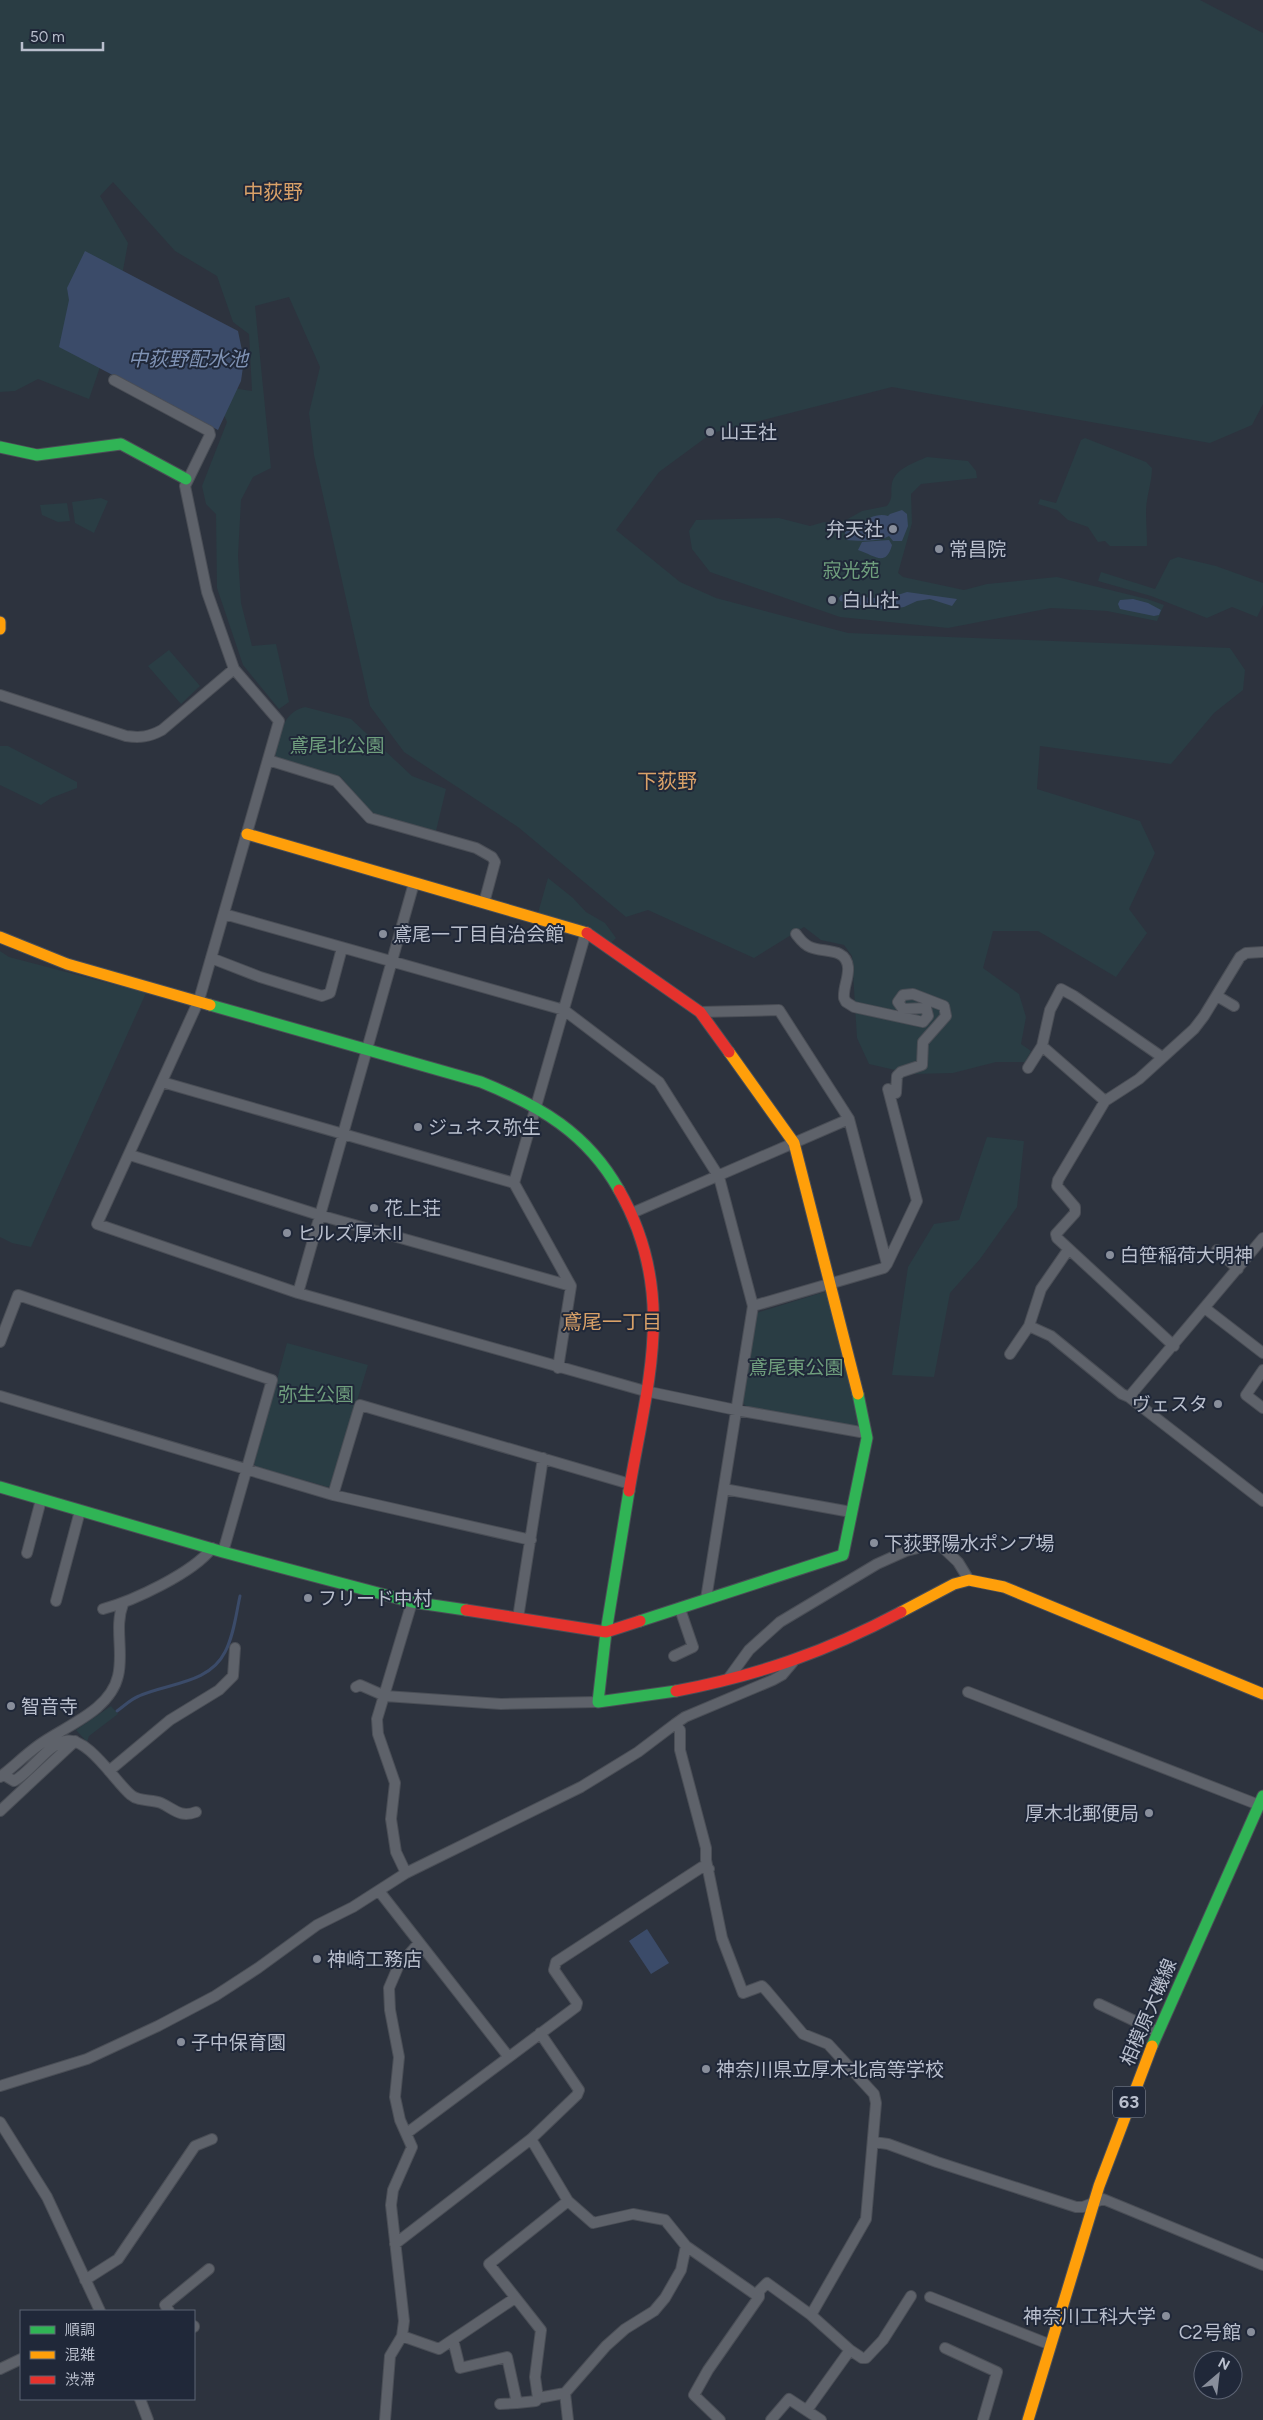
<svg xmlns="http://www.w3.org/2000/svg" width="1263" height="2420" font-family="Figtree,'Noto Sans JP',sans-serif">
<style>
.green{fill:#2a3d44}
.water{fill:#3b4b69}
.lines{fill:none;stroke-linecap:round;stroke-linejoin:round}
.stream{stroke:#3b4b69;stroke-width:3}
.street-casing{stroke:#4a4e56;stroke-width:12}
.fast-casing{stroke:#4a4e56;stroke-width:13}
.slow-casing{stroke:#4a4e56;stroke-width:13}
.jam-casing{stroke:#4a4e56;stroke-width:13}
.street{stroke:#5e626a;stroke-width:10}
.fast{stroke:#30b455;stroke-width:11}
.slow{stroke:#ff9f0a;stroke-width:11}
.jam{stroke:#e5322d;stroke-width:11}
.poi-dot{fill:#888e9b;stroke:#202839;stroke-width:2}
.labels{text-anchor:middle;stroke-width:4;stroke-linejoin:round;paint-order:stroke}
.shield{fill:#202839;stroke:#8b92a1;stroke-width:1}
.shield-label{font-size:18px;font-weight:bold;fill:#b9bfcd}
.poi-label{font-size:19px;fill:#b9bfcd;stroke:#202839;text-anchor:start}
.park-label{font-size:19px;fill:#6f9e7d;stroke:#202839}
.street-label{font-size:19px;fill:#b9bfcd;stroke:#202839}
.neighbourhood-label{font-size:20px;fill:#d9a168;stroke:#202839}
.water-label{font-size:20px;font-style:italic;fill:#7f92b4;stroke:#202839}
</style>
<rect width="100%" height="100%" fill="#2d333e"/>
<path class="green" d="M0,0H1200L1263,33V404L1252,425L1210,443L892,387L712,433L659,472L616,530L680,582L716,598L848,633L1230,648L1245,670L1243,690L1214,713L1171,764L1040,746L1037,789L1140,821L1155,853L1129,909L1147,933L1116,977L1038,931H993L983,968L1019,994L1026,1017L1021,1044L1031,1051L1025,1062H996L953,1073L912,1074L869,1064L857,1038L852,956L844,945L821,940L804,927L754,958L648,910L626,917L518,827L404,752L370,706L314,455L309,413L320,367L289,297L255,306L271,468L253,477L241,500L238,556L241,603L252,646L276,644L289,702L279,709L243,665L217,588L216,514L206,504L202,486L227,422L218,401L225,387L252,391L249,334L233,322L217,276L175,251L113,182L100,196L128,243L111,335L89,399L38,379L15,391L0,392Z
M1085,438L1146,462L1152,468C1152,483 1146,497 1146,512C1146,522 1147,534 1147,546H1110L1105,541L1098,542L1088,527L1068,520L1057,510L1038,504L1040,499L1056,503L1081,440Z
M927,457L968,461L976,471L977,478L921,484L911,494L912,523L898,573L903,577L964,590L987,584L1057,577L1147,599L1164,605L1157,621L1107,611L1051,608L948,628L840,617L710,572L692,549L689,531L696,520L779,518L810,526L824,522L839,524L862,511L887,506C894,497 890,493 892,483C896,468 914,463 927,457Z
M101,498L108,501L94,533L75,523L72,502Z
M67,503L70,521L58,522L42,515L40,505Z
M1178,557L1216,566L1263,583V605L1257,617L1232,607L1207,618L1151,596L1098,581L1101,572L1155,589L1170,560Z
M169,650L200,686L181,704L148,666Z
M305,707L351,719L412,776L446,789L436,831L376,815L370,812L340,776L277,759L275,754C280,736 282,712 305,707Z
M0,746H8L77,782V788L51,798L41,805L0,785Z
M548,878L573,898L586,912L605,923L616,938L612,942H606L538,913Z
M0,951L9,957L146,993L31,1247L12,1243L0,1237Z
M987,1137L1024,1141L1017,1207L980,1259L950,1293L934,1377L892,1375L908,1267L934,1224L959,1220Z
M824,1292L828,1295L861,1425L857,1427L746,1406L743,1403L756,1313Z
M287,1343L368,1365L331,1485L328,1487L257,1467L254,1464Z
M111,1706L118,1714L89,1736L87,1742L76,1730Z"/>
<path class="water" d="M85,251L238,331L244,360L241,381L218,430L59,347L69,300L67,288Z
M902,510L907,514L908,526L902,541H893L889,536C879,542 858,541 846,540L845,532L854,526L862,525C866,517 880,513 888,516L890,514Z
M889,540L892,545C886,568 874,555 858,550L862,542Z
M907,592L957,599L952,606L930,599L917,601L904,607L885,610L840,601L839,598L841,595L885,599Z
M1133,599L1148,603L1161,610L1159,615L1154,616L1120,609L1118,604L1120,600Z
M647,1929L669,1963L651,1974L629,1941Z"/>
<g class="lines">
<path class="stream" d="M117,1711C124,1706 131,1699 139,1696C168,1683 209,1684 225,1652C234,1635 236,1614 240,1596"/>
<g class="street-casing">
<path id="street" d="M114,380L209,431L210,435L185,486L207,592L234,669L279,721L199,1000L97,1224L298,1293L645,1391L736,1410L866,1433
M0,695L126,736C140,738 149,737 162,730L234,669
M268,760L336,781L370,818L476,848L492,857L495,862L484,903
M224,914L564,1010L659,1082L719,1177L753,1306L706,1599
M796,934C800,939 803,944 810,947C823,953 846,947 848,967C849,978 843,987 844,998L846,1002L854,1007L923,1022L928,1016L926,1008L903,1009L898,1002L903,995L913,994L944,1006L946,1016L923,1042L922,1065L901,1072L897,1076L896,1093
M211,958L260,977L322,996L330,993L342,948
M1217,996L1234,1006
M700,1012L779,1010L849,1119L887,1264
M1028,1068L1042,1046
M162,1082L514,1183L571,1286L558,1368
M1105,1101L1042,1046L1050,1010L1061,989L1074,996L1162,1057
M130,1155L319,1215L571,1286
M514,1183L586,932
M632,1213L849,1119
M1263,1238L1129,1397L1263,1501
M1217,1250L1238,1269
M298,1293L414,883
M753,1306L884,1268L887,1264L917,1201L888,1089
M1206,1309L1263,1353
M1029,1326L1051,1336L1122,1394L1129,1397
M0,1342L18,1295L272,1380L223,1552
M1174,1346L1057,1238L1056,1234L1075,1213V1207L1057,1186L1058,1180L1105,1101L1139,1079L1194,1029L1204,1016L1240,957L1246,953L1263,952
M1010,1354L1029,1326L1041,1289L1068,1250
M1263,1370L1246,1395L1263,1408
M0,1396L333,1495L531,1540
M724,1489L851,1512
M333,1495L360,1405L630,1484
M27,1553L41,1500
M56,1601L80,1511
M103,1609C133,1601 193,1573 212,1548
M518,1618L543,1458
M674,1656L693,1647L680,1609
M728,1679L749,1650L780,1622L877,1564L906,1551L938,1543L958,1562L969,1580
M356,1687L360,1685L385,1696L501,1704L598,1702
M968,1692L1259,1805
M675,1724L685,1717L773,1680L782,1675L793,1662
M109,1771L170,1720L219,1690L233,1676L235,1648
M4,1775L14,1781C31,1772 47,1745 65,1741C87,1735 116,1783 131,1795C139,1802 152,1799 161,1803C174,1809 180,1818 196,1812
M0,1777C13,1767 25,1755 39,1745C65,1726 110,1711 118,1676C124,1652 114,1627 123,1604
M0,1811L75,1741
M406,1873L396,1852L391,1819L395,1783L378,1734L377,1719L412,1602
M379,1891L508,2056
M418,1944L398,1967L389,1988L390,2010L399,2057L395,2097L400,2120L412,2147L393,2190L391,2205L404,2321L402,2336L439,2349L515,2298
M1099,2004L1158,2032
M0,2086L87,2059L158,2026L215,1996L258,1968L317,1925L353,1907L406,1873L581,1787L638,1752L675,1724L680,1730V1750L706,1848V1860L722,1938L743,1993L762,1986L766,1990L803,2034L828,2044L874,2094L876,2103L866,2219L811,2315L767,2283L759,2291V2297L708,2370L694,2395L720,2420
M0,2122L47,2197L100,2311
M407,2133L576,2007L577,2003L554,1970L556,1962L702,1867L709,1869
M531,2139L568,2201L593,2223L633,2214L665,2220L686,2246L759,2297
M874,2142L888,2144L937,2162L1076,2207H1083L1103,2199L1263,2265
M568,2201L489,2264L541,2330L535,2377L538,2398L565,2393L606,2346L625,2329L654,2311L665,2298L681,2270L686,2246
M395,2244L531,2139L577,2095L579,2090L540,2033
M85,2280L118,2259L195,2146L212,2139
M930,2297L1051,2345
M169,2311L165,2305L209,2269
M811,2315L850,2350
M194,2327V2326
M453,2340L460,2368L507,2357L517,2403L536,2401L538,2398
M945,2348L997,2372L983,2420
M0,2369L21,2359
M565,2393L568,2420
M140,2399L148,2420
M500,2404L517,2403
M807,2410L850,2350L862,2358H866L883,2340L911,2296
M385,2420L390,2356L402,2336
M771,2420L789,2399L821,2420"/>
</g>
<g class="fast-casing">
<path id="fast" d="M0,447L37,455L121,444L186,479
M210,1005L481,1082C540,1106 587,1133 619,1190
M0,1487L223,1552L412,1602L466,1610
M629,1491L606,1632L598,1702L676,1691
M640,1621L843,1555L867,1438L858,1394
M1152,2046L1263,1796"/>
</g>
<g class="slow-casing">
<path id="slow" d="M0,622V629
M247,834L587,933
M0,937L67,964L210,1005
M729,1052L794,1143L858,1394
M901,1612L954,1584L969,1580L1004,1587L1263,1694
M1028,2420L1099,2186L1152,2046"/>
</g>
<g class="jam-casing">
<path id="jam" d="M587,933L700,1012L729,1052
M619,1190C678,1293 647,1383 629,1491
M466,1610L606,1632L640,1621
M676,1691C759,1675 826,1652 901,1612"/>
</g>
<use href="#street" class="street"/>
<use href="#fast" class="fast"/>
<use href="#slow" class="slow"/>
<use href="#jam" class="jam"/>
</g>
<g class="poi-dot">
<circle cx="710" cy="432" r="5"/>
<circle cx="893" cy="529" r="5"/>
<circle cx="939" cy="549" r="5"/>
<circle cx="832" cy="600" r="5"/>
<circle cx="383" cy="934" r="5"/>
<circle cx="418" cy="1127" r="5"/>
<circle cx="374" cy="1208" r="5"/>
<circle cx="287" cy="1233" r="5"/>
<circle cx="1110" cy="1255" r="5"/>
<circle cx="1218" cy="1404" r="5"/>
<circle cx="874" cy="1543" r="5"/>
<circle cx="308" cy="1598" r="5"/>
<circle cx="11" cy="1706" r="5"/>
<circle cx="1149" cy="1813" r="5"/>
<circle cx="317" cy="1959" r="5"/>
<circle cx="181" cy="2042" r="5"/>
<circle cx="706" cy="2069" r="5"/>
<circle cx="1166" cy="2316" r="5"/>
<circle cx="1251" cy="2332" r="5"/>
</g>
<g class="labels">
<rect class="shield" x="1113" y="2086.5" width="32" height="31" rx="4"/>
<g class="shield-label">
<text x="1129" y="2108">63</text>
</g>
<g class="poi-label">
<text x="720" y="439">山王社</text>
<text x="883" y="536" text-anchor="end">弁天社</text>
<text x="949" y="556">常昌院</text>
<text x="842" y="607">白山社</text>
<text x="393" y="941">鳶尾一丁目自治会館</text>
<text x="428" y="1134">ジュネス弥生</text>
<text x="384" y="1215">花上荘</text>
<text x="297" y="1240">ヒルズ厚木II</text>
<text x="1120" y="1262">白笹稲荷大明神</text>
<text x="1208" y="1411" text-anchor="end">ヴェスタ</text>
<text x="884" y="1550">下荻野陽水ポンプ場</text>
<text x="318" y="1605">フリード中村</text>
<text x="21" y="1713">智音寺</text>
<text x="1139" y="1820" text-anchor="end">厚木北郵便局</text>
<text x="327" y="1966">神崎工務店</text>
<text x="191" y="2049">子中保育園</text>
<text x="716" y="2076">神奈川県立厚木北高等学校</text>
<text x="1156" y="2323" text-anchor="end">神奈川工科大学</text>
<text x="1241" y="2339" text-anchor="end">C2号館</text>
</g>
<g class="park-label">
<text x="851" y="577">寂光苑</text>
<text x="337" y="752">鳶尾北公園</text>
<text x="796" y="1374">鳶尾東公園</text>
<text x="316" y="1401">弥生公園</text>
</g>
<g class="street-label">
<text transform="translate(1148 2012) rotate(-67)" y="7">相模原大磯線</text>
</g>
<g class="neighbourhood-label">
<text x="273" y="199">中荻野</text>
<text x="667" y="788">下荻野</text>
<text x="612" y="1329">鳶尾一丁目</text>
</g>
<g class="water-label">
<text x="188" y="366">中荻野配水池</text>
</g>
</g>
<rect x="20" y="2310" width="175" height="90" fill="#202839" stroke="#5d6474"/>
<rect x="30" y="2326" width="25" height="8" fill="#30b455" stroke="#5d6474"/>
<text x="65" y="2335" font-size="15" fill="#b9bfcd">順調</text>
<rect x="30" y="2351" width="25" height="8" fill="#ff9f0a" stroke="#5d6474"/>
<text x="65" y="2360" font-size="15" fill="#b9bfcd">混雑</text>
<rect x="30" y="2376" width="25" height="8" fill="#e5322d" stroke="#5d6474"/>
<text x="65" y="2385" font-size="15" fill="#b9bfcd">渋滞</text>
<g transform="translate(1218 2375) rotate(28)"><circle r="24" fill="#202839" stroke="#5d6474"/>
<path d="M0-4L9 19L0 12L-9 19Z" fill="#888e9b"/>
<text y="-8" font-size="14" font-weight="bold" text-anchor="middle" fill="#b9bfcd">N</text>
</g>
<path d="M22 42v8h81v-8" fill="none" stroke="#b9bfcd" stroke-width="2.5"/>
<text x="30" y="42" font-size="15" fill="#b9bfcd" stroke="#202839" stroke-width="4" paint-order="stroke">50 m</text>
</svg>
